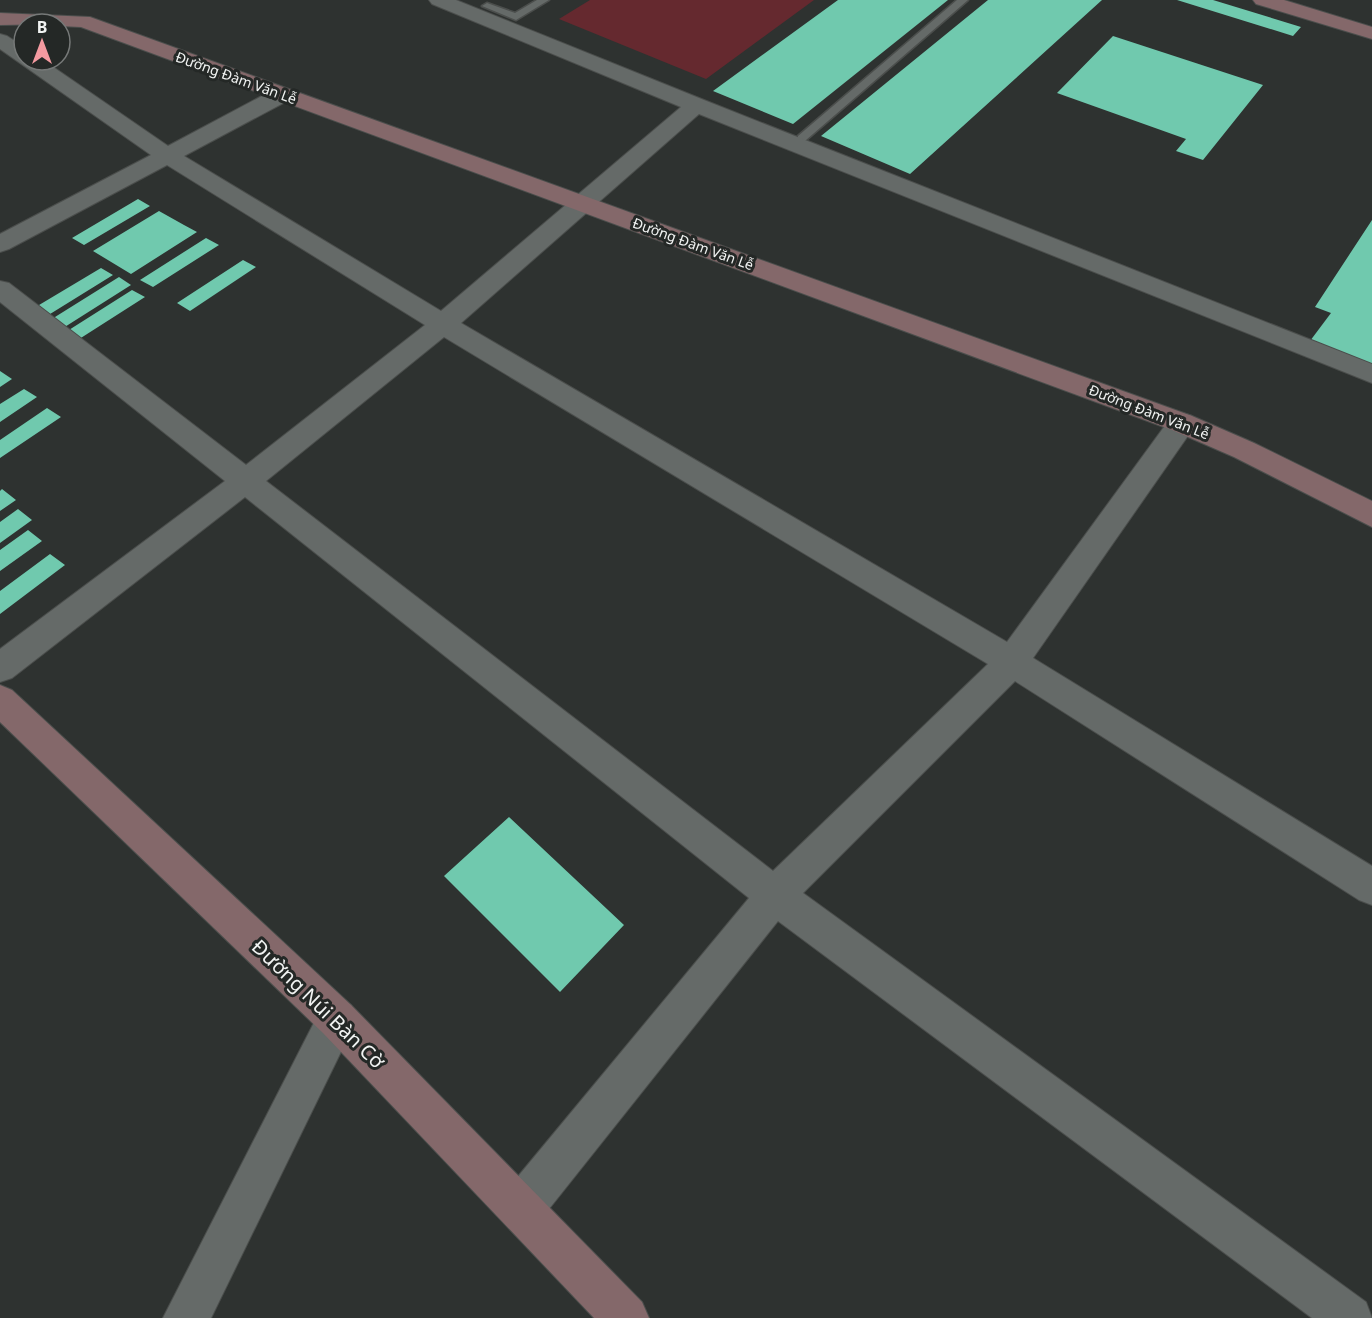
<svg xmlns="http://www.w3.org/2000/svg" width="1372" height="1318" font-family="'Noto Sans',sans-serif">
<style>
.green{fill:#65292f}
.building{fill:#70c9ae}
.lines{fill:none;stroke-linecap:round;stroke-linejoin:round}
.lane-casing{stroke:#4b4e4c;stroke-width:3}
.street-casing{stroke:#4b4e4c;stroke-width:2}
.secondary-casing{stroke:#4b4e4c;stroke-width:2}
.lane{fill:#656a68;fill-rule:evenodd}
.street{fill:#656a68;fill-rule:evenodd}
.secondary{fill:#84686a;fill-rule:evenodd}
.labels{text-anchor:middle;stroke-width:6;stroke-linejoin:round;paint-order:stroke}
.far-street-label{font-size:14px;fill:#f1f3f2;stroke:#242826}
.near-street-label{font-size:20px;fill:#f1f3f2;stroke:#242826}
</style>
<rect width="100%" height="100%" fill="#2e3230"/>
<path class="green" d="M590,0H814L706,79L559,19Z"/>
<path class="building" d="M838,0H948L793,124L713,91Z
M988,0H1102L910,174L821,136Z
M1177,0H1213L1301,27L1293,36Z
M1113,36L1263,85L1203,160L1176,151L1186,139L1057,93Z
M138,199L150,206L84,245L72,238Z
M159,211L184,225L165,237L184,225L197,232L131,274L93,251Z
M1372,220V371L1307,345L1331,313L1315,307Z
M206,238L219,245L153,287L140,280Z
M243,260L256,267L190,311L177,303Z
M101,268L113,275L42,319L29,311Z
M119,277L131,285L60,330L47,322Z
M132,290L145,297L73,343L61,335Z
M0,371L12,379L0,387Z
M24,389L37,397L0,422V404Z
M47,408L61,417L0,458V440Z
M2,489L16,500L0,511V491Z
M18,509L32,520L0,543V522Z
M28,530L42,541L0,571V550Z
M50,554L65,565L0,614V591Z
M509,817L624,925L560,992L444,876Z"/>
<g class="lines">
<g class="lane-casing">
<path id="lane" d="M537,0H549L516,20L482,6L487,3L515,13Z
M957,0H968L806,140H798V136Z"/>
</g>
<g class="street-casing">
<path id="street" d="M429,0H456L704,100L1372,364V383L699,114L461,323L1007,642L1172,416L1182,413L1192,416L1196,423L1192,430L1033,658L1372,866V905L1359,900L1015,681L803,893L1366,1302L1372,1318H1312L778,921L537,1224L521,1230L505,1224L499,1208L505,1192L749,898L245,497L12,678L0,682V649L225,481L0,302V281L9,283L246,465L425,325L167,165L9,249L0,252V234L151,155L0,49V34L7,36L24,47V60H43L168,146L273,90L281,89L289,90L292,95L289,100L184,156L441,311L681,107L432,4ZM444,337L988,664L773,871L266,481Z
M337,999L351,1005L357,1019L211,1318H163L323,1005Z"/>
</g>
<g class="secondary-casing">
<path id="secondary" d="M1253,0H1284L1372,27V39L1256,4Z
M0,13L90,17L1192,416L1254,443L1372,501V527L1234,457L1172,430L81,27L60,26V24L0,25Z
M0,685L12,690L351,1005L642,1302L649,1318H594L323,1033L0,722Z"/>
</g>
<use href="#lane" class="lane"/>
<use href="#street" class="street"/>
<use href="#secondary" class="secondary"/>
</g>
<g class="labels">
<g class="far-street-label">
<text transform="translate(236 78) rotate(20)" y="5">Đường Đàm Văn Lễ</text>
<text transform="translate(693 244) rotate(20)" y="5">Đường Đàm Văn Lễ</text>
<text transform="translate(1149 412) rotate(21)" y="5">Đường Đàm Văn Lễ</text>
</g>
<g class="near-street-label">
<text transform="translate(318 1004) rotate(44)" y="7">Đường Núi Bàn Cờ</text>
</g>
</g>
<g transform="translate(42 42)"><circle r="28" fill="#242826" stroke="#767978" stroke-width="1.5"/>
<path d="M0-4.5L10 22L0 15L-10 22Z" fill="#f49aa0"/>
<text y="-9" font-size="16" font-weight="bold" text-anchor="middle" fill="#f1f3f2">B</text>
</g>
</svg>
